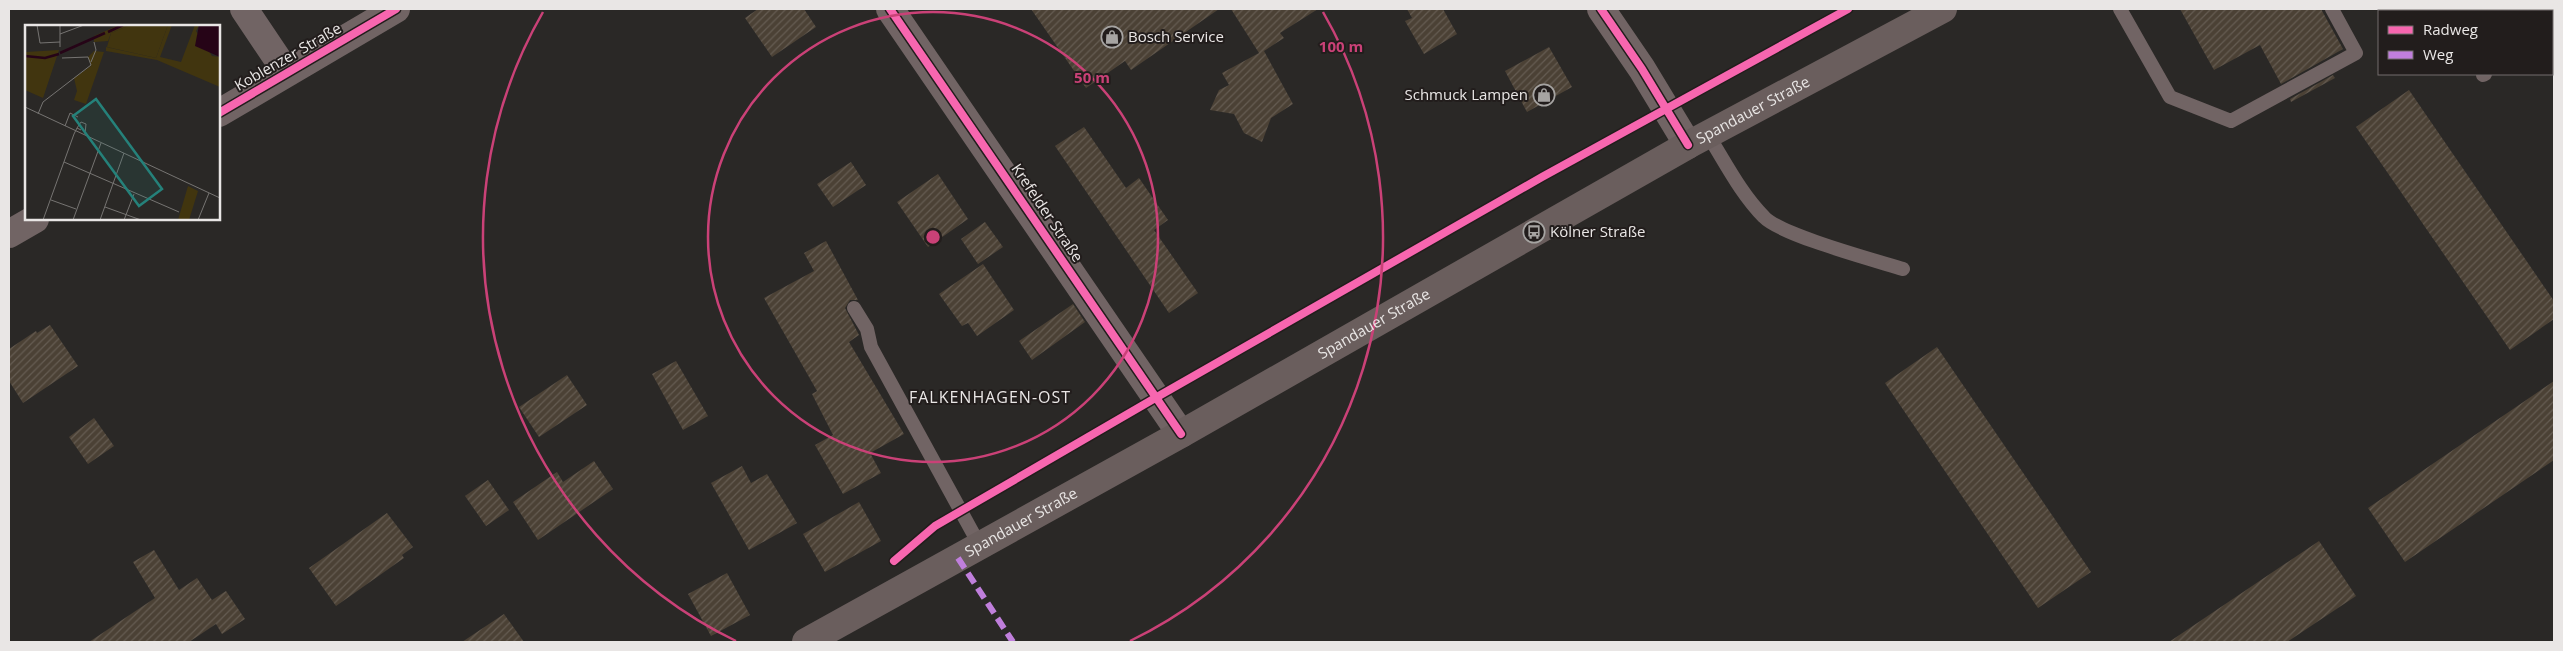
<svg xmlns="http://www.w3.org/2000/svg" width="2563" height="651" font-family="'Open Sans',sans-serif">
<style>
.building{fill:url(#building-hatch)}
.lines{fill:none;stroke-linecap:round;stroke-linejoin:round}
.lane{stroke:#716464;stroke-width:14}
.street{stroke:#716464;stroke-width:28}
.secondary{stroke:#6a5e5d;stroke-width:28}
.quiet{stroke:#c07fdc;stroke-width:6;stroke-dasharray:12 6;stroke-linecap:butt}
.cycleway-casing{stroke:#221d1c;stroke-width:11}
.cycleway{stroke:#f766af;stroke-width:8}
.ring{fill:none;stroke:#ca4177;stroke-width:2.5}
.labels{text-anchor:middle;stroke-width:4;stroke-linejoin:round;paint-order:stroke}
.poi-label{font-size:15px;fill:#e9e6e5;stroke:#221d1c;text-anchor:start}
.street-label{font-size:15px;fill:#e9e6e5;stroke:#221d1c}
.neighbourhood-label{font-size:16px;letter-spacing:1px;fill:#e9e6e5;stroke:#221d1c}
.inset-river{fill:none;stroke:#260417;stroke-width:2.5}
.inset-road{fill:none;stroke:#767472;stroke-width:1}
.view{fill:#25817a;fill-opacity:0.15;stroke:#25817a;stroke-width:2.5}
.inset-edge{fill:none;stroke:#e9e6e5;stroke-width:2.5}
.centre{fill:#ca4177;stroke:#221d1c;stroke-width:2.5}
.ring-label{font-size:15px;text-anchor:middle;font-weight:bold;fill:#ca4177;stroke:#221d1c;stroke-width:4;stroke-linejoin:round;paint-order:stroke}
</style>
<defs>
<pattern id="building-hatch" width="6" height="6" patternUnits="userSpaceOnUse" patternTransform="scale(1.25)"><rect width="6" height="6" fill="#4b4135"/><path d="M-1 1l2-2M0 6l6-6M5 7l2-2" fill="none" stroke="#655c52"/></pattern>
</defs>
<rect width="100%" height="100%" fill="#2a2826"/>
<path class="building" d="M758,9H804L816,27L772,57L745,18Z
M1031,9H1219L1131,70L1125,61L1086,88Z
M1231,9H1318L1280,33L1284,38L1264,51L1293,104L1271,118L1262,142L1244,133L1234,114L1210,110L1219,90L1229,85L1222,73L1259,53Z
M1407,9H1443L1457,34L1424,54L1405,21L1412,18Z
M2180,9H2321L2343,49L2281,84L2260,45L2214,70Z
M1549,47L1572,87L1527,112L1505,71Z
M2333,75L2335,78L2291,102L2290,99Z
M2409,90L2554,301V319L2510,350L2356,127Z
M1084,127L1126,188L1139,178L1168,220L1154,230L1198,293L1169,313L1055,146Z
M851,162L866,185L833,207L817,184Z
M938,174L968,219L928,247L897,202Z
M985,222L1003,247L978,264L961,239Z
M826,241L858,300H850L845,308L859,335L849,342L904,434L870,453L881,473L843,494L815,445L833,435L812,394L817,391L764,298L814,271L804,253Z
M983,264L1014,310L977,336L968,323L962,326L939,294Z
M1073,304L1085,322L1032,360L1019,341Z
M50,325L78,366L23,403L9,381V349L36,331L37,333Z
M1937,347L2091,572L2038,608L1885,383Z
M676,361L708,416L683,430L652,374Z
M567,375L587,405L539,437L519,407Z
M2554,381V460L2405,562L2368,508Z
M94,418L114,446L88,464L69,437Z
M594,461L613,489L538,540L513,502L557,472L563,482Z
M742,466L751,483L767,474L797,523L749,550L711,483Z
M488,480L509,510L486,526L465,496Z
M859,502L881,541L825,572L803,534Z
M387,513L413,547L402,555L404,558L336,606L309,568Z
M2319,541L2356,596L2287,642H2169Z
M154,550L179,590L197,578L212,600L226,591L245,619L222,634L216,624L189,642H89L155,598L133,562Z
M727,573L750,615L711,636L688,594Z
M504,614L524,642H462Z"/>
<g class="lines">
<path class="lane" d="M2120,9L2170,97L2231,121L2356,53L2332,9
M2552,38L2554,36
M2483,75L2485,74
M1708,135C1725,162 1741,194 1764,217C1781,235 1874,260 1903,269
M854,308L867,329L871,347L980,546"/>
<path class="street" d="M244,9L287,73
M890,9L1181,434
M1601,9L1642,69L1688,145
M219,113L396,9
M9,234L35,219"/>
<path class="secondary" id="s1" d="M806,642L1181,434L1688,145L1943,9"/>
<path class="quiet" d="M958,558L1013,642"/>
<g class="cycleway-casing">
<path id="cycleway" d="M890,9L1181,434
M1601,9L1642,69L1688,145
M219,113L396,9
M894,561L935,526L1157,397L1542,177L1848,9"/>
</g>
<use href="#cycleway" class="cycleway"/>
</g>
<g class="ring">
<circle cx="933" cy="237" r="225"/>
<path d="M736 641A450 450 0 0 1 543 12M1323 12A450 450 0 0 1 1130 641"/>
</g>
<defs>
<g id="shop-ring" transform="scale(1.125)"><circle r="9.5" fill="#221d1c" stroke="#a6a4a2" stroke-width="1.5"/><path d="M-5-2.5h2.3a2.7 3.5 0 0 1 5.4 0H5L5.5 6h-11ZM-1.5-2.5h3a1.5 2.3 0 0 0-3 0Z" fill="#a6a4a2"/></g>
<g id="bus-ring" transform="scale(1.125)"><circle r="9.5" fill="#221d1c" stroke="#a6a4a2" stroke-width="1.5"/><path d="M-5-6H5V4H4V6H2V4H-2V6H-4V4H-5ZM-3.5-4V0h7V-4ZM-3.5 1.2v1.5H-2V1.2ZM2 1.2v1.5H3.5V1.2Z" fill="#a6a4a2"/></g>
</defs>
<g fill-rule="evenodd">
<use href="#shop-ring" x="1112" y="37"/>
<use href="#shop-ring" x="1544" y="95"/>
<use href="#bus-ring" x="1534" y="232"/>
</g>
<g class="labels">
<g class="poi-label">
<text x="1128" y="42">Bosch Service</text>
<text x="1528" y="100" text-anchor="end">Schmuck Lampen</text>
<text x="1550" y="237">Kölner Straße</text>
</g>
<g class="street-label">
<text transform="translate(288 57) rotate(-30)" y="5">Koblenzer Straße</text>
<text dy="5" stroke="none"><textPath href="#s1" startOffset="1086">Spandauer Straße</textPath></text>
<text transform="translate(1047 213) rotate(56)" y="5">Krefelder Straße</text>
<text dy="5" stroke="none"><textPath href="#s1" startOffset="651">Spandauer Straße</textPath></text>
<text dy="5" stroke="none"><textPath href="#s1" startOffset="246">Spandauer Straße</textPath></text>
</g>
<g class="neighbourhood-label">
<text x="990" y="403">FALKENHAGEN-OST</text>
</g>
</g>
<g transform="translate(25 25)">
<rect width="195" height="195" fill="#2a2826"/>
<path d="M105,0H143L131,33L82,22L86,8ZM0,18L1,27L34,25L18,73L0,65ZM69,26L79,27L61,79L49,75L52,66L49,53L66,41L63,32ZM163,161L173,166L164,195H153Z" fill="#41350f"/>
<path d="M94,0H105L86,8L83,16L69,17V11ZM143,0H147L135,32L156,37L170,0H174L171,6L187,31L195,32V62L132,35L81,26V22L131,33Z" fill="#41350f"/>
<path d="M174,0H195V32L170,21Z" fill="#260417"/>
<path class="inset-river" d="M83,7L98,0M35,28L80,8M0,31L20,33L34,29"/>
<path class="inset-road" d="M12,0L15,18L35,17M35,9L59,0M35,22V0M66,37L71,25L69,17M0,82L195,173M13,89L18,77L66,40L63,32L37,33M40,101L45,88L53,92M52,103L56,97L61,99L60,109M39,137L154,187M26,175L51,184M80,182L116,195M18,195L49,109L52,103L56,105M48,195L76,118M75,195L99,128M99,195L109,169M173,195L184,168"/>
<path class="view" d="M71,74L137,164L114,181L48,91Z"/>
<rect width="195" height="195" class="inset-edge"/>
</g>
<circle cx="933" cy="237" r="8" class="centre"/>
<g class="ring-label">
<text x="1341" y="52">100 m</text>
<text x="1092" y="83">50 m</text>
</g>
<rect width="2563" height="651" fill="none" stroke="#e9e6e5" stroke-width="20"/>
<rect x="2378" y="10" width="175" height="65" fill="#221d1c" stroke="#726d6c"/>
<rect x="2388" y="26" width="25" height="8" fill="#f766af" stroke="#726d6c"/>
<text x="2423" y="35" font-size="15" fill="#e9e6e5">Radweg</text>
<rect x="2388" y="51" width="25" height="8" fill="#c07fdc" stroke="#726d6c"/>
<text x="2423" y="60" font-size="15" fill="#e9e6e5">Weg</text>
</svg>
